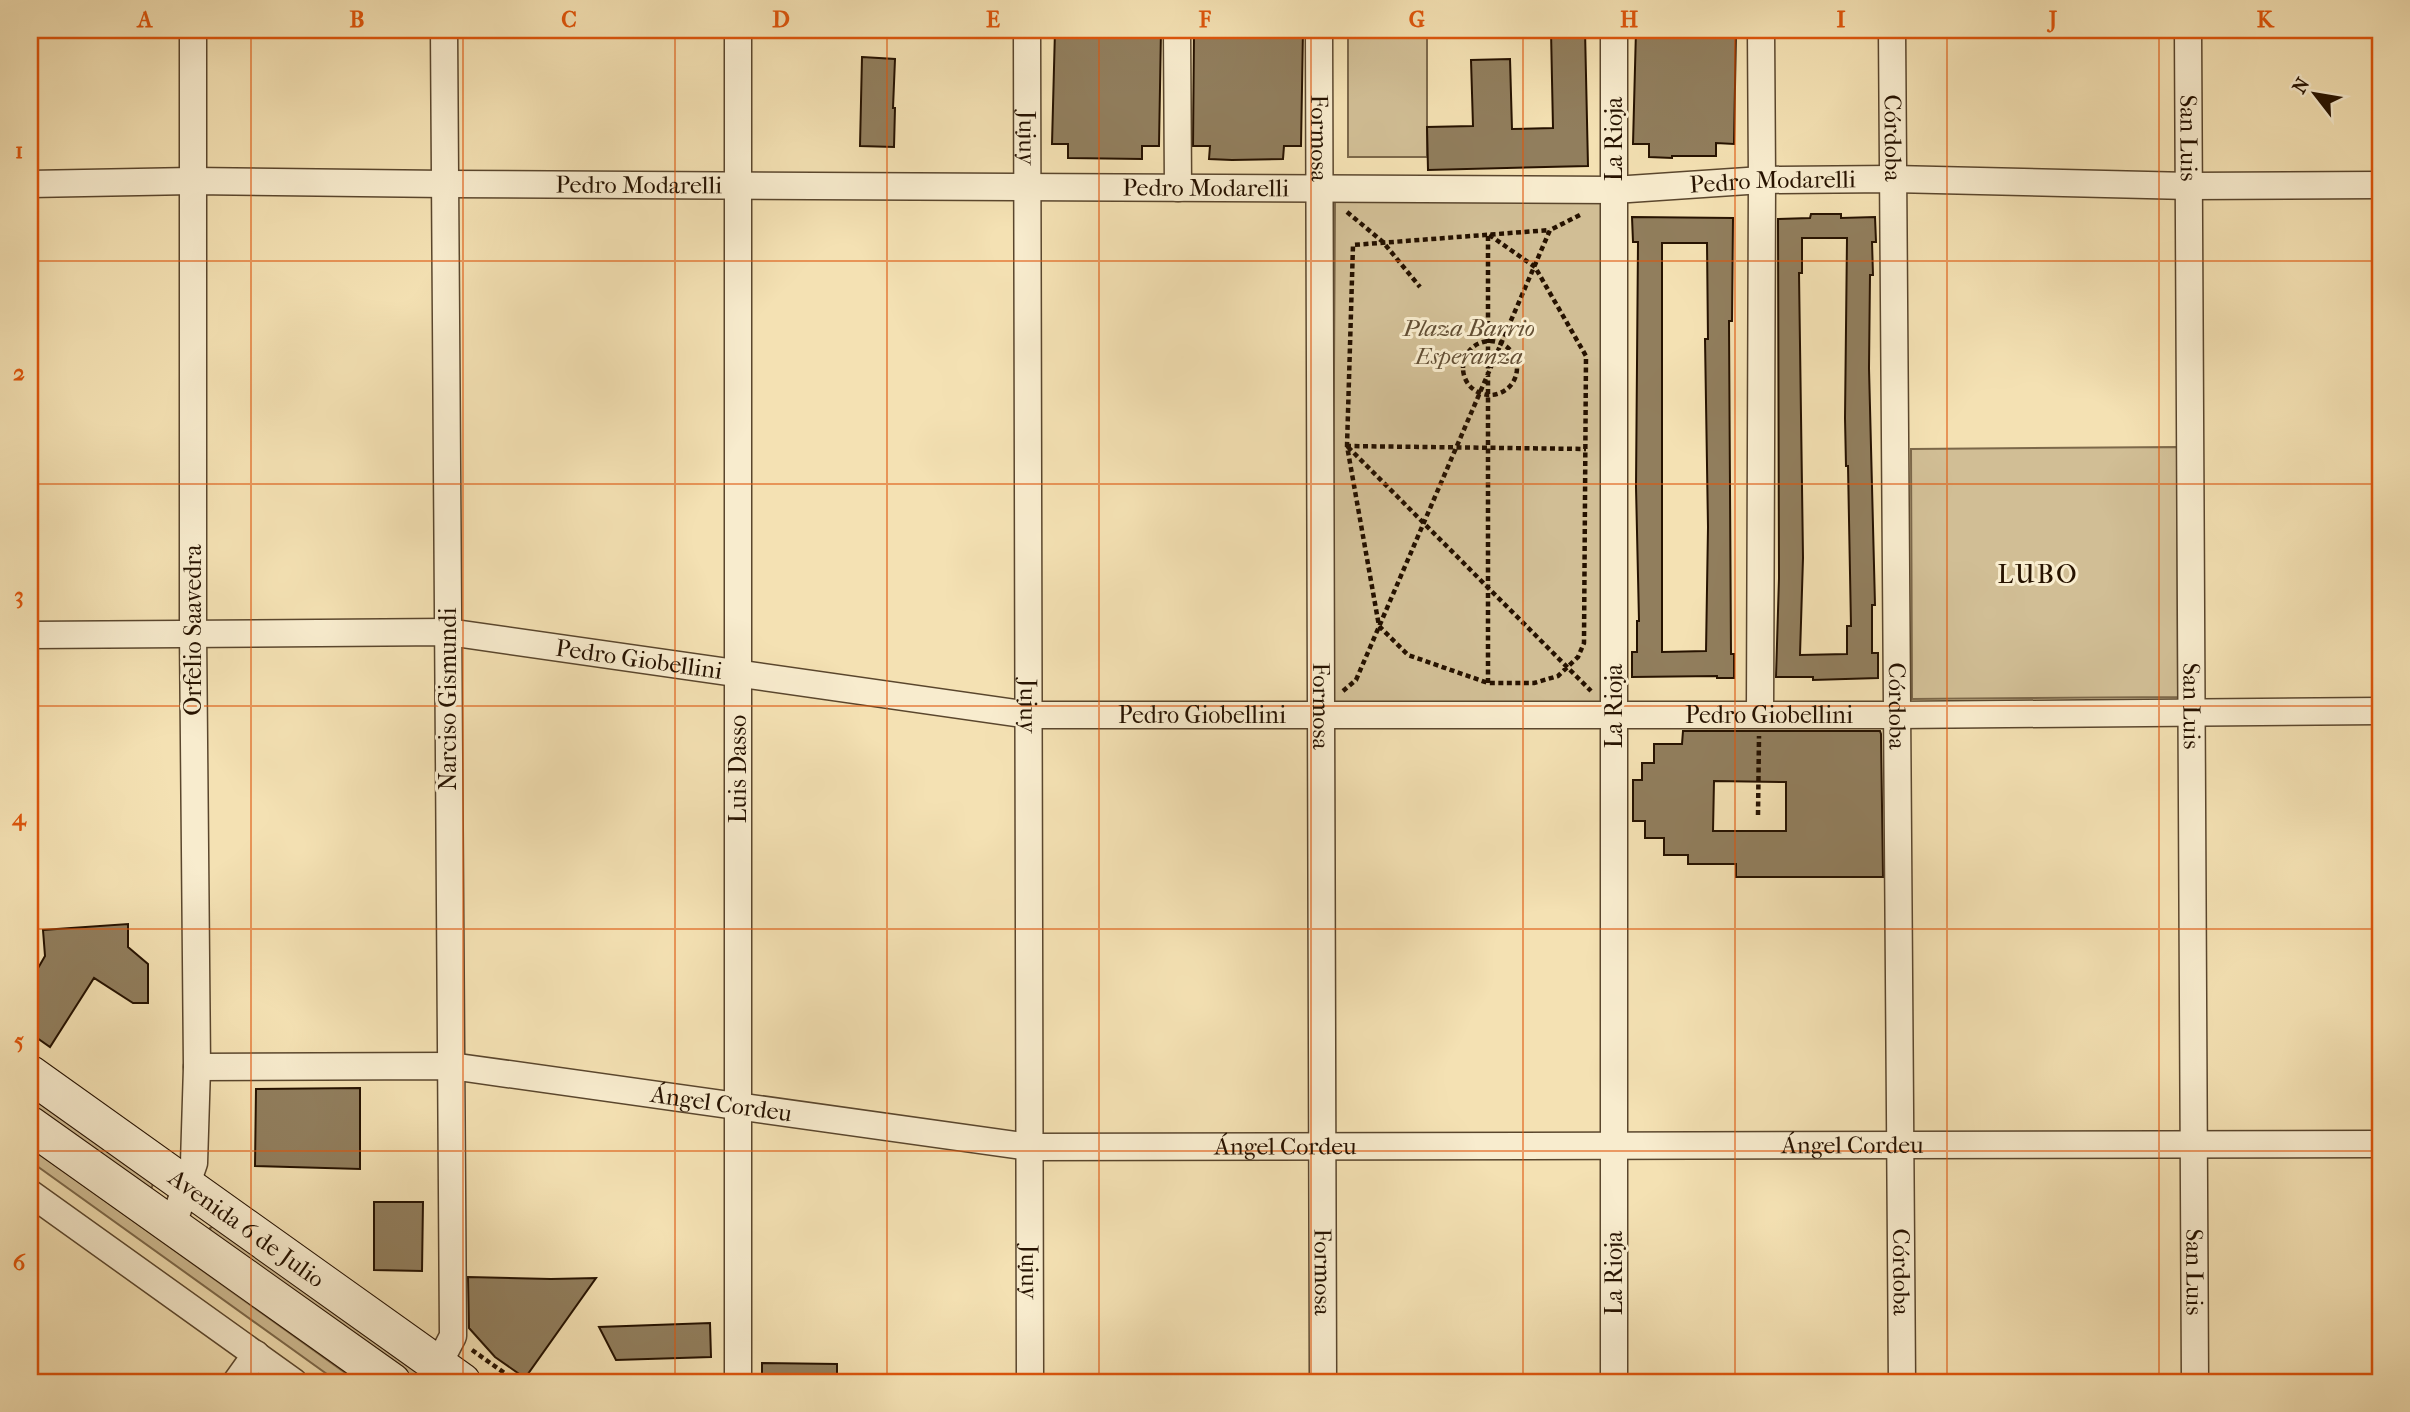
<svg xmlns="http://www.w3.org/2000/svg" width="2410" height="1412" font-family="'IM FELL French Canon',serif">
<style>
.green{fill:#d1be95;stroke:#7c684a;stroke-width:2}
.building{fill:#917e5d;stroke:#261200;stroke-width:2;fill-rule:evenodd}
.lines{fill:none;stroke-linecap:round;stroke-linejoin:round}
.street-casing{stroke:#5a462d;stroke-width:29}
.secondary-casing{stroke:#261200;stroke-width:39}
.path{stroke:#261200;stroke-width:4.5;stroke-dasharray:5 3.5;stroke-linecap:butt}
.street{stroke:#f8ecce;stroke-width:26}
.secondary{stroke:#f8ecce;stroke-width:37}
.grid{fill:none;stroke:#de550b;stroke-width:2;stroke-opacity:0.55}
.labels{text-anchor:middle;stroke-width:6;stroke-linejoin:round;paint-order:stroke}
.street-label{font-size:24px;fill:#261200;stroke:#f8ecce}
.park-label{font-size:24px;font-style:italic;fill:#624e34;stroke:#f8ecce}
.neighbourhood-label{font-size:26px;letter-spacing:2px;fill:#261200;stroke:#f8ecce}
.neatline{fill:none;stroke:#de550b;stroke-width:2.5}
.grid-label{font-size:23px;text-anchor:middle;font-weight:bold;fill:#de550b}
</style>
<rect width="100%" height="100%" fill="#f4e1b3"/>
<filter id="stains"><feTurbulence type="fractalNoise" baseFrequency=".00286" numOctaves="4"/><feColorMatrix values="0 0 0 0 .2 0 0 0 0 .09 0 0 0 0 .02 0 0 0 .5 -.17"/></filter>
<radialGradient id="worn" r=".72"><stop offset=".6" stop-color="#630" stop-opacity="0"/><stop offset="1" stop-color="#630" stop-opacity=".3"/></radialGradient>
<path class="green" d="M1348,30H1427V157H1348Z
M1335,202H1604L1602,703L1332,702Z
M2177,447L2178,697L1912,699L1911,449Z
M30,1093L153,1183L152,1187L148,1190L30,1107Z
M30,1147L358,1382H338L30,1161Z
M214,1226L436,1382H417L211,1236L210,1228Z"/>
<path class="building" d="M1055,30H1161L1159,146H1142V159L1068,158V144H1052Z
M1194,30H1303L1301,146H1284L1283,159L1232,160L1209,159L1210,146H1193Z
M1585,30L1588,166L1428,170L1427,127L1473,126L1471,60L1510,59L1512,129L1553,128L1551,31Z
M1636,30H1736L1734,144L1716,143V156H1672V158L1649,157V144H1633Z
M862,57L895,59L893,108H895L894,147L860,146Z
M1811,214H1841V218L1875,217L1876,242H1872L1873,275H1870L1869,368L1875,605H1872V653H1878V678L1813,680V677H1776L1779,578L1778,219L1810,218ZM1802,238H1847L1845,418L1846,466H1848L1851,626H1847V654L1800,655L1803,558L1799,273H1802Z
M1632,217L1733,218L1732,321H1729L1731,654H1734V678H1717V676L1632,677V652H1637V621H1639L1636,487L1638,242H1633ZM1662,243H1707L1708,339H1705L1708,527L1706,651L1662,652Z
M1683,731H1880L1881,734L1883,877H1736V864H1688V855H1664V838H1645V821H1633V780H1642V763H1654V744H1682ZM1714,781L1786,782V831H1713Z
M128,924V947L148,964V1003H133L94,978L50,1047L30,1033V982L45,956L43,930Z
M360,1088V1169L255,1166L256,1089Z
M374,1202H423L422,1271L374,1270Z
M468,1277L551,1279L596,1278L525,1378L495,1357L469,1328Z
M710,1323L711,1357L616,1360L599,1327Z
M762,1363L837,1364V1382H762Z"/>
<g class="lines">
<g class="street-casing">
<g id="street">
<path d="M738,30V1382"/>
<path id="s1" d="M1027,30L1030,1382"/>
<path d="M1177,30L1178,188"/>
<path id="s2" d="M1319,30L1323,1382"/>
<path d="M1614,30V1382"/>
<path id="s3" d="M1892,30L1902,1382"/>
<path id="s4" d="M2188,30L2195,1382"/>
<path id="s5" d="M30,184L192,181L445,184L1614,190L1762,180L1893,179L2189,186L2380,185"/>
<path id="s6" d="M30,635L448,632L1029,715H1897L2380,711"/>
<path d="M1760,714L1762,180L1761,30"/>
<path id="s7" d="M197,1067L451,1066L1030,1147L2380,1144"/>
<path d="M30,1193L294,1382"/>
<path d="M172,1227L194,1163L197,1067L193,632V30"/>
<path d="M438,1365L453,1336L444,30"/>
<path d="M236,1382L256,1354"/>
</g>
</g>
<g class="secondary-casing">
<g id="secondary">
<path id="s8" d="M30,1074L462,1382"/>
<path d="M30,1125L392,1382"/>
</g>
</g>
<path class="path" d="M1347,212L1383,242L1420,287
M1463 368a27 27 0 1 1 54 0a27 27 0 1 1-54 0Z
M1346,446L1586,449
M1348,447L1591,691
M1488,683V234L1535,267L1586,356L1584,643L1578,657L1558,676L1534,683H1488L1408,655L1379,626L1347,446L1353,245L1550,230
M1343,691L1356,680L1550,230L1580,215
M1758,815L1759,736
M472,1350L517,1382"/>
<use href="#street" class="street"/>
<use href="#secondary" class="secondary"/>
</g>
<path class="grid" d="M251,30V1382M463,30V1382M675,30V1382M887,30V1382M1099,30V1382M1311,30V1382M1523,30V1382M1735,30V1382M1947,30V1382M2159,30V1382M30,261H2380M30,484H2380M30,706H2380M30,929H2380M30,1151H2380"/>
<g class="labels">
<g class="street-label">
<text dy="8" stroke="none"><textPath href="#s1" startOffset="108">Jujuy</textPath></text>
<text dy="8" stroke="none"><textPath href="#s2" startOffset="108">Formosa</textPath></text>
<text transform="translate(1614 139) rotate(-90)" y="8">La Rioja</text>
<text dy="8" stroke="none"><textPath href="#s3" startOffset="108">Córdoba</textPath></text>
<text dy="8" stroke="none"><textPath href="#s4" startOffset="108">San Luis</textPath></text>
<text dy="8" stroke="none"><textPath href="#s5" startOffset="1743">Pedro Modarelli</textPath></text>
<text dy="8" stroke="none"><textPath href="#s5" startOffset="609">Pedro Modarelli</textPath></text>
<text dy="8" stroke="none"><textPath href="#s5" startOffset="1176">Pedro Modarelli</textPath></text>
<text transform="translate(193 630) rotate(-90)" y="8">Orfelio Saavedra</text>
<text dy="8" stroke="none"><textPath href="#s6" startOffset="611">Pedro Giobellini</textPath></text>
<text transform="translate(448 699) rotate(-90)" y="8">Narciso Gismundi</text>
<text dy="8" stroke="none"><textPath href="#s1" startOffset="676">Jujuy</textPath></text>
<text dy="8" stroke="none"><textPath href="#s2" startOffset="676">Formosa</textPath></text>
<text transform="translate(1614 706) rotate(-90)" y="8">La Rioja</text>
<text dy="8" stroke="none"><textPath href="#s3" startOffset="676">Córdoba</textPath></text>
<text dy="8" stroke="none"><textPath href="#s4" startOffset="676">San Luis</textPath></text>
<text dy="8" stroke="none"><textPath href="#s6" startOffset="1745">Pedro Giobellini</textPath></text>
<text dy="8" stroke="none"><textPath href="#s6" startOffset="1178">Pedro Giobellini</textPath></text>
<text transform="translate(738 769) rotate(-90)" y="8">Luis Dasso</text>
<text dy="8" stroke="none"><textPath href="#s7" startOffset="527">Ángel Cordeu</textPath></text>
<text dy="8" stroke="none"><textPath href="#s7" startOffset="1094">Ángel Cordeu</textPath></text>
<text dy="8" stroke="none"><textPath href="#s7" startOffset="1661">Ángel Cordeu</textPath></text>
<text dy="8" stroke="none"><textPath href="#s8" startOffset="266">Avenida 6 de Julio</textPath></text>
<text dy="8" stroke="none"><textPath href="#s1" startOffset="1242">Jujuy</textPath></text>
<text dy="8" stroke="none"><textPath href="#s2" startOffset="1242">Formosa</textPath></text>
<text transform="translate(1614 1273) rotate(-90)" y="8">La Rioja</text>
<text dy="8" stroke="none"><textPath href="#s3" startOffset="1242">Córdoba</textPath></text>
<text dy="8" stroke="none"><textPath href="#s4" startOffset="1242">San Luis</textPath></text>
</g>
<g class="park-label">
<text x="1469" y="336">Plaza Barrio<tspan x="1469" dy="28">Esperanza</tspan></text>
</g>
<g class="neighbourhood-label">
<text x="2038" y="583">LUBO</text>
</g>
</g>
<rect width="2410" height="1412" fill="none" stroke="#f4e1b3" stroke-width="77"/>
<g transform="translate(2315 94) rotate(301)" stroke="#f8ecce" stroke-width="5" paint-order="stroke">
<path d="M0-5L12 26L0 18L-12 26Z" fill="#261200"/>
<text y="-10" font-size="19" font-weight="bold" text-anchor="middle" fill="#261200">N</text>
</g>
<rect x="38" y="38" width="2334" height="1336" class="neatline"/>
<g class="grid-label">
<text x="145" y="27">A</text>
<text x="357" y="27">B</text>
<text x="569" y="27">C</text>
<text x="781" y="27">D</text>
<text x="993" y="27">E</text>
<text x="1205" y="27">F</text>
<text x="1417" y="27">G</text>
<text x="1629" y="27">H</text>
<text x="1841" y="27">I</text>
<text x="2053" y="27">J</text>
<text x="2265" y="27">K</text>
<text x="19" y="158">1</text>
<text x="19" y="380">2</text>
<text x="19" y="603">3</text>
<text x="19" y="825">4</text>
<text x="19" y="1048">5</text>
<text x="19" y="1270">6</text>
</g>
<rect width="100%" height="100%" filter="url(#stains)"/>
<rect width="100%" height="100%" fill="url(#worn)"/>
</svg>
